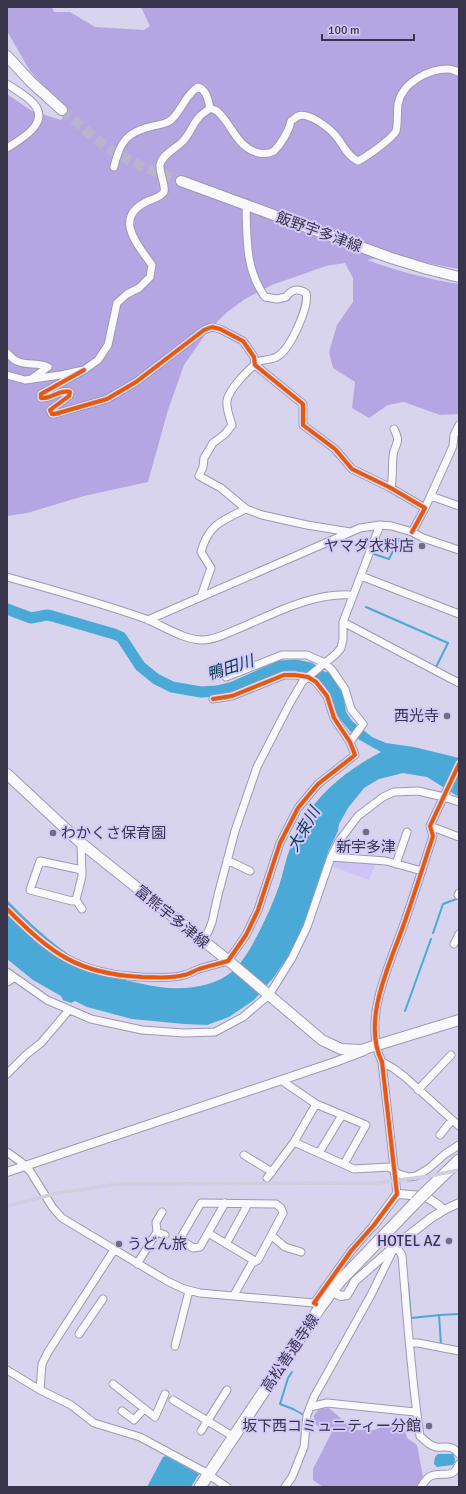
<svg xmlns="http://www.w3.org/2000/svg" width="466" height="1494" font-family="Signika,'Noto Sans JP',sans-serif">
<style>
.green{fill:#cdc3f7}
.forest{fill:#b4a6e3}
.water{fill:#4aa9d7}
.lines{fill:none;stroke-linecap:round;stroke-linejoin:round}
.stream{stroke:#4aa9d7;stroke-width:2}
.river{stroke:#4aa9d7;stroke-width:11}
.secondary-tunnel{stroke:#b9b4cd;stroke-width:10;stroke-dasharray:10 5;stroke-linecap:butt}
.minor-casing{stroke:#9d99ae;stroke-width:9}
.tertiary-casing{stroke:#9d99ae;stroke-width:10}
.secondary-casing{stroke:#9d99ae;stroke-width:12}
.primary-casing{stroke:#9d99ae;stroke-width:13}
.minor{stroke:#f9f9fc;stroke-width:7}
.tertiary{stroke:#f9f9fc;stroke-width:8}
.secondary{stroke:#f9f9fc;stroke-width:10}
.primary{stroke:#f9f9fc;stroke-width:11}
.rail-casing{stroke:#d0ced6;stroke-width:3.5}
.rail{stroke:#d3caf8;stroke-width:2;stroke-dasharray:6;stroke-linecap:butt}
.primary-bridge-casing{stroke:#9d99ae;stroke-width:13;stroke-linecap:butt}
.primary-bridge{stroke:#f9f9fc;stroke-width:11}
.cycleway-casing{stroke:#d3caf8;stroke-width:6}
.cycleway{stroke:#e8590c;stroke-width:4}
.poi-dot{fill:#706c83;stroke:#d3caf8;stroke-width:1.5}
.labels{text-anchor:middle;stroke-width:4;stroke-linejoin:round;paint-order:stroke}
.street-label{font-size:15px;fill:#38344a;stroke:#d3caf8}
.poi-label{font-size:15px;fill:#38344a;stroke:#d3caf8;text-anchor:end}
.water-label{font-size:16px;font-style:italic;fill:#073a51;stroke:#d3caf8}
</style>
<rect width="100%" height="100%" fill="#d9d4ee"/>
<path class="green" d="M335,860L376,863L369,880L333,867Z"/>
<path class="forest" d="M7,7H52L54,12H70L95,27L144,30L150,26L141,7H459V269L389,256L367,260C397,271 427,279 459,284V414L440,415L404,402L388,405L369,418L352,408L355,382L333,368L329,352L337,325L353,302V278L345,263L326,266L272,285L245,299L226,313L207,332L184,365L168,410L148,482L84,496L27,513L7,516V94L32,111L61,120L66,110L30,71L7,31Z
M329,1408L354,1430H374L396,1422L404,1427L407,1438L417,1445L423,1477L416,1487H323L313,1480V1469L332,1432L324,1431L314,1423V1415L319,1409Z"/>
<path class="water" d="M328,671L343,694L346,712L352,721L372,737L386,743L414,747L459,758V797L427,777L403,773L379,779L364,788L348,808L339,824L338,831L328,852L305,921L293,949L274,977L254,1000L229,1017L207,1025L184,1024L132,1019L87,1007L75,1001L71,1003L63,1000L61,996L33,980L7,959V900C38,931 71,963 114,977C124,980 134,982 143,984C172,991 209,991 233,971C250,956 271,909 279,886C282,877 284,867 287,857C291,845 297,832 303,821C320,791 350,768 381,752L358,739L350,731L340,719L316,680Z
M438,1454H453C455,1458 456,1461 453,1465L437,1467L434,1464L435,1457Z
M166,1456L199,1474L191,1487H147L163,1457Z"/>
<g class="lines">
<path class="stream" d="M371,553L389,559L399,539
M366,607L448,643L436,667
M433,933L443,904L459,898
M405,1011L431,939
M408,1283L411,1318L440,1315L459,1314
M439,1315L441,1345
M292,1372L288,1378L280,1404L293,1409L302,1414"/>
<path class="river" d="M7,609L31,618L47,615L52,616L114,634L121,637L125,643L140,666L156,679L172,687L201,692L217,691L233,687L280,666L295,665L310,668L324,678L331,687"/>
<path class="secondary-tunnel" d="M62,110C81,126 101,145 123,157C142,167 161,174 181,181"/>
<g class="minor-casing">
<path id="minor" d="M7,84C15,89 23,94 30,100C54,121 23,138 7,148
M210,108C213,109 216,110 218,112C233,126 237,148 259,153C265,154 269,154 274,151C281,144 289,131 291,121C293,120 296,117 298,116C309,112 329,128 335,135C343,144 347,156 358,161C366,157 392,139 396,131C398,125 397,111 398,104C402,83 428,69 448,69C452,69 455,71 459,72
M114,167C120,141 127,132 153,126C159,125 166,124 171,120C182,110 185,95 198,87C207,90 208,100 210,108
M246,205C247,238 245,269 265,297L277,299L286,297C292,289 298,288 306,293C310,306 290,349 278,356C273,360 266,359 260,361C250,367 228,390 227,401C226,409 230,418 232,425L225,434L213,443L204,458L203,467L199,476L221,488L246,509L262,515L307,525L350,532
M7,353C10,355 13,360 17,361C26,366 39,362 48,367L31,379
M84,370L41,394V398C52,399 60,389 70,392L69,396L50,410L52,414H55L107,399L136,382L204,330L212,327L220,329L243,341L254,357L255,365L303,404V425L335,449L352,469L389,487L425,508L412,532
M7,375L25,380L61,375L84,370L98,360L108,345L117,303L127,294L139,288L150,277L152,265C136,243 113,217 148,201C153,199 161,197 164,192C166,186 159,172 160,165C162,154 177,148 183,141C190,134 193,123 200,116C203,113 207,111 210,108
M391,488C393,477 392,467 393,456C394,443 402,445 394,429
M431,496L459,506
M425,508L449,455L453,446L454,435L459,425
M361,576L459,614
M7,577C54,590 101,603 146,619C164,626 183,640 203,640C216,640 229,632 240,628C275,613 314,592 353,595
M201,596L211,568L201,552C208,525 223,520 246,509
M148,620L360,528L380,525L392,526L412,532L423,538L459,550
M343,622L459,683
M226,677L282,655H307L325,663L332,670L345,689L351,709L363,724L350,742
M430,826L459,837
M81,843L82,876L76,900L82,909
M331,857L386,861L422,871
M227,860L250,871
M396,864L407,832
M458,895L459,893
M76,900L72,901L30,890L40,861L82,870
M7,909C51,953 77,974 142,977C156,977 171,979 184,975C189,974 194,971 199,969C208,966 218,964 228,961L246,935L258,910L280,843L298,808L318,784L355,755L350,742L334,718L327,696L316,682L308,677L295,675H284L232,696L213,699
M202,941L208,932L212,922L218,895L235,831L257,767L290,703L303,681L336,654L341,648L343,639V622L380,525
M454,944L459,934
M7,972L47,1000L91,1019L142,1030L184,1033L215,1032L243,1017L269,995L292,958L307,927L331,857L339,841L358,816L383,797L394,792L418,791L444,797L459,802
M7,982L14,978
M382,1062L393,1068L405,1077L459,1126
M7,1074L27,1054L41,1043L69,1010
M281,1080L316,1104
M418,1090L451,1055
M440,1135L452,1120
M7,1152L21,1162L30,1171L53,1208L62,1218L167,1281L184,1289L200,1293L314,1303L321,1306
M319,1153L342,1115
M244,1155L272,1172
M344,1164L366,1125L316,1104L294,1142L354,1169L389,1167L399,1174L409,1177L416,1176L428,1169L445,1154L459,1145
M267,1178L294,1142
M397,1194L382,1062C361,1019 391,962 405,921C415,892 424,864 433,836L430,826L459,764
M225,1203L200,1247L193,1248L180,1239L201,1203L276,1204L281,1208L283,1213L258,1260L252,1263L234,1295
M157,1232L156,1222L162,1212
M208,1233L255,1261
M272,1236L285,1247L301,1252
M226,1244L248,1204
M137,1264L157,1232L165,1235
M314,1303L351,1251L374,1225
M79,1334L103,1299
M410,1343H418L459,1351
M175,1346L189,1291
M7,1370L40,1390L71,1405L94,1423L140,1437L203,1471L227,1487
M113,1384L155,1417L165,1394
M40,1390L42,1364L48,1352L114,1250
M173,1400L234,1437
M310,1407L327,1403L415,1412
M122,1411L134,1420L144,1409
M201,1431L227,1390
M285,1487L292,1477L304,1447L307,1415L314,1397L371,1295L395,1246L402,1255C407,1316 411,1376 420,1436C424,1440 430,1446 436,1447C447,1448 451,1444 459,1454
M421,1487C423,1484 426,1479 429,1477C440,1470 453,1481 459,1464"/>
</g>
<g class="tertiary-casing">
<path id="tertiary" d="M7,1172L335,1062L364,1051
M374,1225L397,1194C421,1196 425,1193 444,1210
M332,1292L341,1296L347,1295L355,1281L395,1246L431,1218L444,1210L459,1203"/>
</g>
<g class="secondary-casing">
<path id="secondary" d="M7,56L30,81L62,110
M181,181L391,258L427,269L459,277
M7,774L81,843L230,962L322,1040L341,1049L361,1050L459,1020"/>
</g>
<g class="primary-casing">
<path id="primary" d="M427,1191L459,1160
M200,1487L321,1306L340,1281L416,1202"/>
</g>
<use href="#minor" class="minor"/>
<use href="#tertiary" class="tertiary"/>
<use href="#secondary" class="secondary"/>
<use href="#primary" class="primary"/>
<g class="rail-casing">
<path id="rail" d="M7,1206L58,1193L118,1184L377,1183L430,1176L459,1170"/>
</g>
<use href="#rail" class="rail"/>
<g class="primary-bridge-casing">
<path id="primary-bridge" d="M416,1202L427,1191"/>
</g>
<use href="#primary-bridge" class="primary-bridge"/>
<g class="cycleway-casing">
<path id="cycleway" d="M84,370L41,394V398C52,399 60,389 70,392L69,396L50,410L52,414H55L107,399L136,382L204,330L212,327L220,329L243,341L254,357L255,365L303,404V425L335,449L352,469L389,487L425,508L412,532
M7,909C51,953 77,974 142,977C156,977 171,979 184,975C189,974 194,971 199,969C208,966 218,964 228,961L246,935L258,910L280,843L298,808L318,784L355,755L350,742L334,718L327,696L316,682L308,677L295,675H284L232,696L213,699
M316,1304L314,1303L351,1251L374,1225L397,1194L382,1062C361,1019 391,962 405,921C415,892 424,864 433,836L430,826L459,764"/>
</g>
<use href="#cycleway" class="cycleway"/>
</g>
<g class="poi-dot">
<circle cx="422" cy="546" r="4"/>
<circle cx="447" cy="716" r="4"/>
<circle cx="366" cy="832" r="4"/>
<circle cx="53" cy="833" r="4"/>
<circle cx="449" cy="1241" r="4"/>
<circle cx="119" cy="1244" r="4"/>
<circle cx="429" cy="1426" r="4"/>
</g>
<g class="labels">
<g class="street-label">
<text transform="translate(319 232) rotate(20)" y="5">飯野宇多津線</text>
<text transform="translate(172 917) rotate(39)" y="5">富熊宇多津線</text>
<text transform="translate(290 1353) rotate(-56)" y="5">高松善通寺線</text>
</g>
<g class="poi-label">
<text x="414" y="551">ヤマダ衣料店</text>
<text x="439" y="721">西光寺</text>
<text x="61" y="838" text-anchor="start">わかくさ保育園</text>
<text x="366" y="852" text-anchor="middle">新宇多津</text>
<text x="441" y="1246">HOTEL AZ</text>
<text x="127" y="1249" text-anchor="start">うどん旅</text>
<text x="421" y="1431">坂下西コミュニティー分館</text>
</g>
<g class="water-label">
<text transform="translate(230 667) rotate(-18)" y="6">鴨田川</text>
<text transform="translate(303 829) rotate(-60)" y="6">大束川</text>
</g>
</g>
<rect width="466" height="1494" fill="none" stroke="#38344a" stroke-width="16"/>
<path d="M322 34v6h92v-6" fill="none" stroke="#38344a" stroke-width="2"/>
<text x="328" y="34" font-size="12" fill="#38344a" stroke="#d3caf8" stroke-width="3" paint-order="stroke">100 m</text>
</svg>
